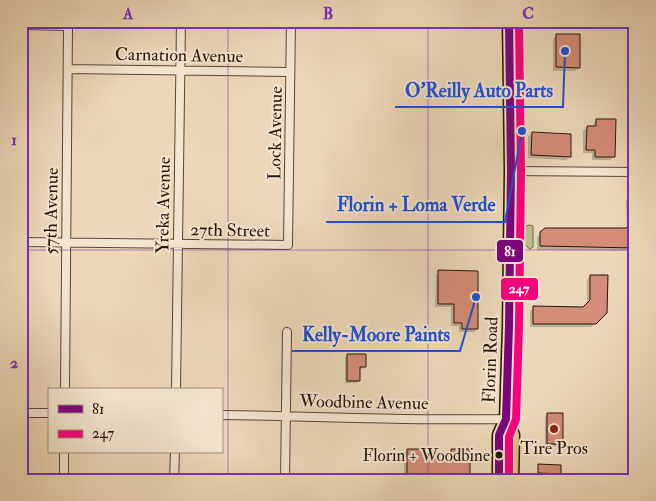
<svg xmlns="http://www.w3.org/2000/svg" width="656" height="501" font-family="'IM FELL Double Pica',serif">
<style>
.green{fill:#babe8d;stroke:#706a4c}
.shadow{fill:#0003}
.building{fill:#d48d77;stroke:#25150a}
.lines{fill:none;stroke-linecap:round;stroke-linejoin:round}
.street-casing{stroke:#574636;stroke-width:10}
.primary-casing{stroke:#25150a;stroke-width:15}
.street{stroke:#f3e6d1;stroke-width:8}
.primary{stroke:#e6bc7c;stroke-width:12}
.bus-1-casing{stroke:#f3e6d1;stroke-width:11}
.bus-2-casing{stroke:#f3e6d1;stroke-width:11}
.bus-1{stroke:#7c027e;stroke-width:8}
.bus-2{stroke:#fa007d;stroke-width:8}
.grid{fill:none;stroke:#7b2cbf;stroke-width:1;stroke-opacity:0.55}
.poi-dot{fill:#8f2418;stroke:#f3e6d1;stroke-width:2}
.bus-dot{fill:#25150a;stroke:#f3e6d1;stroke-width:2}
.labels{text-anchor:middle;stroke-width:4;stroke-linejoin:round;paint-order:stroke}
.bus-label{font-size:17px;fill:#25150a;stroke:#f3e6d1;text-anchor:end}
.street-label{font-size:18px;fill:#25150a;stroke:#f3e6d1}
.poi-label{font-size:18px;fill:#25150a;stroke:#f3e6d1}
.leader{fill:none;stroke:#1d4ed8;stroke-width:2}
.callout-dot{fill:#1d4ed8;stroke:#f3e6d1;stroke-width:2}
.callout-label{font-size:19px;text-anchor:middle;font-weight:bold;fill:#1d4ed8;stroke:#f3e6d1;stroke-width:4;stroke-linejoin:round;paint-order:stroke}
.line-badge{stroke:#f3e6d1;stroke-width:2}
.badge-label{font-size:14px;text-anchor:middle;font-weight:bold;fill:#fff}
.neatline{fill:none;stroke:#7b2cbf;stroke-width:2}
.grid-label{font-size:16px;text-anchor:middle;font-weight:bold;fill:#7b2cbf}
</style>
<rect width="100%" height="100%" fill="#ecd8b8"/>
<filter id="stains"><feTurbulence type="fractalNoise" baseFrequency=".004" numOctaves="4"/><feColorMatrix values="0 0 0 0 .2 0 0 0 0 .09 0 0 0 0 .02 0 0 0 .5 -.17"/></filter>
<radialGradient id="worn" r=".72"><stop offset=".6" stop-color="#630" stop-opacity="0"/><stop offset="1" stop-color="#630" stop-opacity=".3"/></radialGradient>
<path class="green" d="M529,225L533,226V247L530,249L520,241L521,228Z"/>
<path class="shadow" d="M429,21H472L469,24L429,23Z
M557,35L579,68L575,71H553V39Z
M596,120L614,157L610,160H592V153H583V131L587,127H593V124Z
M532,133L570,156L566,160L528,158V136Z
M635,192V251L537,250V237L545,229L627,230L626,200Z
M439,271L477,329L474,332H459V326H451V307H435L436,275Z
M590,276L606,313L591,327H530V311L534,308H584L587,305V280Z
M347,355L365,366L362,369H359V381L356,383H345V358Z
M547,415L562,443L559,446H545V417Z
M408,450L432,455H448L451,450L469,480H404V453Z
M539,466L560,473L558,475L537,474Z
M247,476H266V480H245Z"/>
<path class="building" d="M556,34H580V68L556,67Z
M596,119H616L615,157H595V150H586L587,126H596Z
M532,132L571,134V157L531,155Z
M635,220V248L540,246V232L545,228H626Z
M438,270L478,271V329H462V323H454V304H438Z
M590,275H608L607,313L596,324H533V306L583,307L590,300Z
M347,354H366V367H360V381H347Z
M547,413H563V444H547Z
M407,449H433V454H451V449H470V480H407Z
M538,464L561,465V474L538,473Z"/>
<g class="lines">
<g class="street-casing">
<path id="street" d="M21,25L68,26L65,390
M68,69L290,72
M511,171L635,172
M21,242L288,245L291,21
M176,390L181,21
M21,413H49
M221,415C316,416 411,421 506,419
M64,480V452
M174,480L175,452
M285,480L287,332"/>
</g>
<g class="primary-casing">
<path id="primary" d="M506,419L513,435L512,480
M499,480V435L506,419L509,326L511,171L509,21"/>
</g>
<use href="#street" class="street"/>
<use href="#primary" class="primary"/>
<g class="bus-1-casing">
<path id="bus-1" d="M499,480V435L506,419L509,326L511,171L509,21"/>
</g>
<g class="bus-2-casing">
<path id="bus-2" d="M509,480V437L516,419L519,326L521,171L519,21"/>
</g>
<use href="#bus-1" class="bus-1"/>
<use href="#bus-2" class="bus-2"/>
</g>
<path class="grid" d="M228,21V480M428,21V480M21,250H635"/>
<circle class="poi-dot" cx="554" cy="429" r="5"/>
<circle class="bus-dot" cx="499" cy="455" r="4.5"/>
<g class="labels">
<g class="bus-label">
<text x="490" y="461">Florin + Woodbine</text>
</g>
<g class="street-label">
<text transform="translate(179 55) rotate(1)" y="6">Carnation Avenue</text>
<text transform="translate(275 133) rotate(-89)" y="6">Lock Avenue</text>
<text transform="translate(163 205) rotate(-89)" y="6">Yreka Avenue</text>
<text transform="translate(51 211) rotate(-89)" y="6">57th Avenue</text>
<text transform="translate(230 230) rotate(1)" y="6">27th Street</text>
<text transform="translate(490 360) rotate(-88)" y="6">Florin Road</text>
<text transform="translate(364 402) rotate(1)" y="6">Woodbine Avenue</text>
</g>
<g class="poi-label">
<text x="554" y="454">Tire Pros</text>
</g>
</g>
<path class="leader" d="M565 51L563 107H395M522 131L505 222H326M476 297L460 351H292"/>
<g class="callout-dot">
<circle cx="565" cy="51" r="5"/>
<circle cx="522" cy="131" r="5"/>
<circle cx="476" cy="297" r="5"/>
</g>
<g class="callout-label">
<text x="479" y="97">O'Reilly Auto Parts</text>
<text x="416" y="211">Florin + Loma Verde</text>
<text x="376" y="341">Kelly-Moore Paints</text>
</g>
<g class="line-badge">
<rect x="496" y="239" width="28" height="24" rx="5" fill="#7c027e"/>
<rect x="500" y="277" width="39" height="24" rx="5" fill="#fa007d"/>
</g>
<g class="badge-label">
<text x="510" y="256">81</text>
<text x="519" y="293">247</text>
</g>
<rect width="656" height="501" fill="none" stroke="#ecd8b8" stroke-width="55"/>
<rect x="48" y="388" width="175" height="65" fill="#f3e6d1" stroke="#a19281"/>
<rect x="58" y="405" width="25" height="8" fill="#7c027e" stroke="#a19281"/>
<text x="92" y="414" font-size="15" fill="#25150a">81</text>
<rect x="58" y="430" width="25" height="8" fill="#fa007d" stroke="#a19281"/>
<text x="92" y="438" font-size="15" fill="#25150a">247</text>
<rect x="28" y="28" width="600" height="446" class="neatline"/>
<g class="grid-label">
<text x="128" y="19">A</text>
<text x="328" y="19">B</text>
<text x="528" y="19">C</text>
<text x="14" y="145">1</text>
<text x="14" y="368">2</text>
</g>
<rect width="100%" height="100%" filter="url(#stains)"/>
<rect width="100%" height="100%" fill="url(#worn)"/>
</svg>
